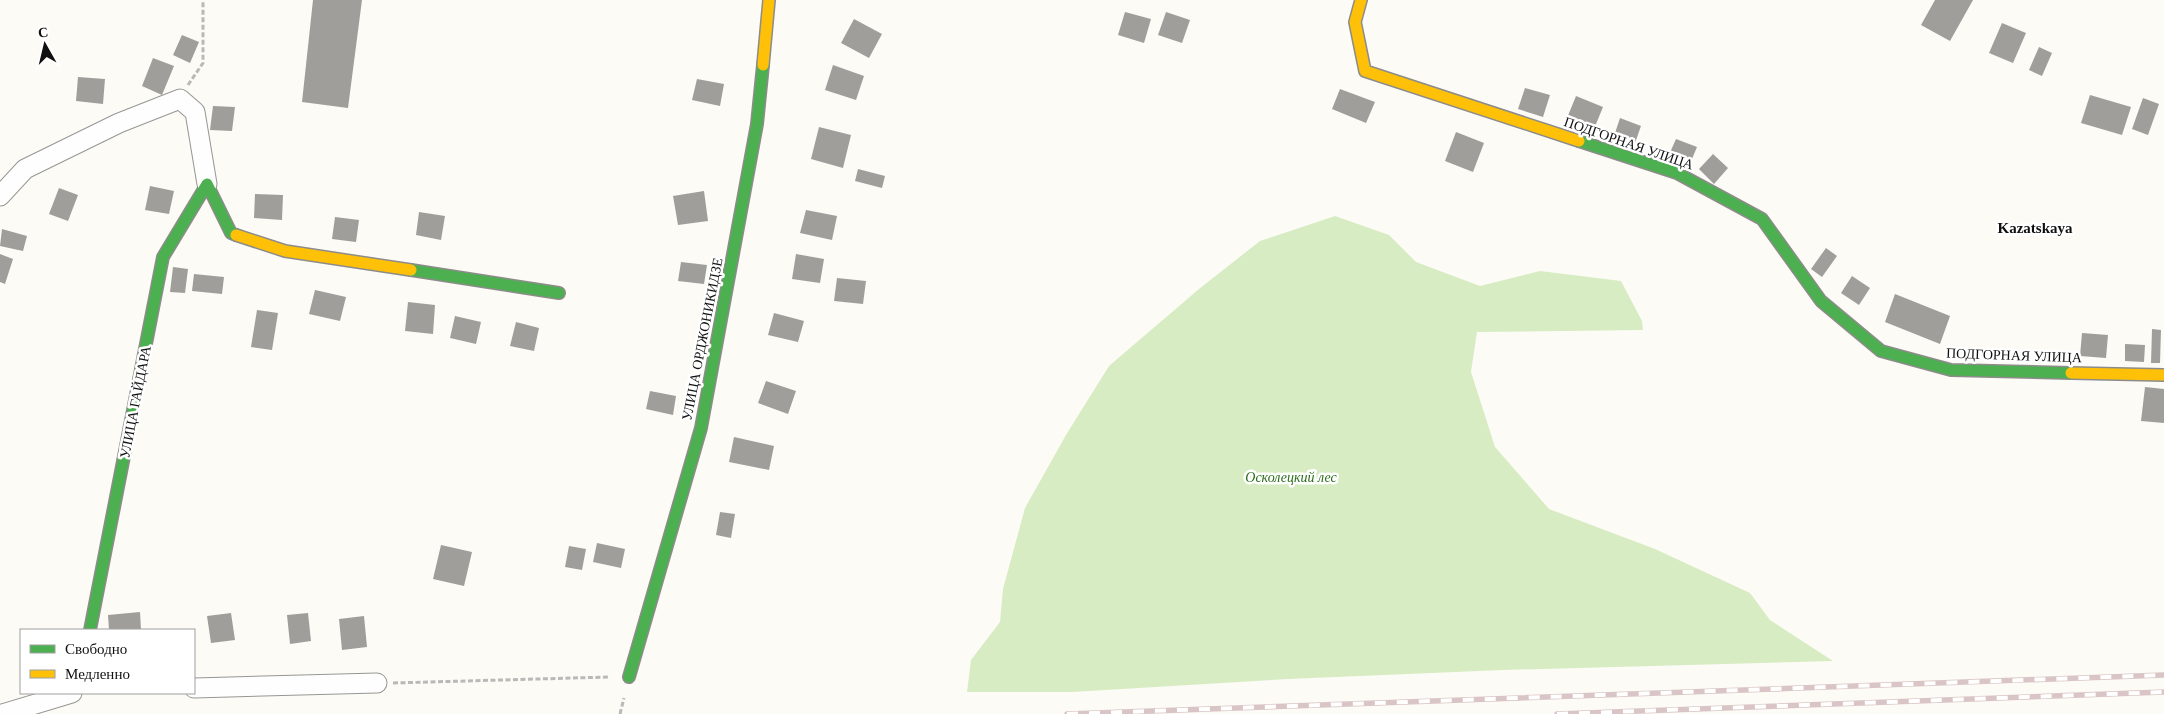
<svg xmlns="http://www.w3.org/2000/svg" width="2164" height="714" font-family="Georgia,serif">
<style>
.forest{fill:#d7ecc2}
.building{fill:#a09e9b}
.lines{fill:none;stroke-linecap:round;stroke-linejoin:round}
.street-casing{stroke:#969694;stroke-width:21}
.fast-casing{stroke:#8d8c8a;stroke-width:14}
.slow-casing{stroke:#8d8c8a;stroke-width:14}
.path{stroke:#b9b9b8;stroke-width:3;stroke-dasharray:5 2.5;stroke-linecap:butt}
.street{stroke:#fffefe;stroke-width:19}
.fast{stroke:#4caf50;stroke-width:11}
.slow{stroke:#ffc107;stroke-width:11}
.rail-casing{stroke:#dac5c6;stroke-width:5.5}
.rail{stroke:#fff;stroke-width:4;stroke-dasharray:11;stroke-linecap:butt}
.labels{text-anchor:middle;stroke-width:5;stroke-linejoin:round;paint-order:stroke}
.street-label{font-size:14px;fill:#101010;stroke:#fff}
.park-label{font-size:14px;font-style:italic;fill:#2c6d1b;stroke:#fff}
.neighbourhood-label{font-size:15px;font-weight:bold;fill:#101010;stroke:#fff}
</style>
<rect width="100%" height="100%" fill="#fcfbf6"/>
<path class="forest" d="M1335,216L1389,235L1416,262L1480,286L1540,271L1621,281L1642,321L1643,330L1477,332L1471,372L1495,447L1549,509L1655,549L1750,593L1770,620L1833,661L1503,670L1288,679L1072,692H967L971,660L1000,622L1003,589L1025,508L1066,435L1109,366L1199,289L1260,241Z"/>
<path class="building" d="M313,0H362L348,108L302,102Z
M1935,0H1973L1950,41L1921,25Z
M1125,12L1151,19L1144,43L1118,35Z
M1166,12L1190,20L1182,43L1158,35Z
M854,19L882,34L869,58L841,43Z
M2002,23L2026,33L2013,63L1989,53Z
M182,35L199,42L190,63L173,55Z
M2039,47L2052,53L2042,76L2029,70Z
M153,58L174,66L162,95L142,86Z
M833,65L864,76L856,100L825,90Z
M78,77L105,79L103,104L76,101Z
M697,79L724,84L720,106L692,100Z
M1525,88L1550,95L1543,117L1518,109Z
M1340,89L1375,102L1366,123L1332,109Z
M2090,95L2131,107L2122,135L2081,123Z
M1576,96L1603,107L1594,129L1567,118Z
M2143,98L2159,104L2148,135L2132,129Z
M213,106L235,107L232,131L210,130Z
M1620,118L1641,126L1635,143L1614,136Z
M819,127L851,135L843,168L811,159Z
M1456,132L1484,143L1473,172L1445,161Z
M1676,139L1697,147L1689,166L1668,157Z
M1713,154L1728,168L1714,184L1699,169Z
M858,169L885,176L882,188L855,181Z
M150,186L174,191L169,214L145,210Z
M59,188L78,195L68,221L49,214Z
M704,191L708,221L678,225L673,196Z
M255,194L283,195L282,220L254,218Z
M806,210L837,216L832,240L800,233Z
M419,212L445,216L441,240L416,235Z
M335,217L359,220L356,242L332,239Z
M2,229L27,236L23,251L0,246Z
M1826,248L1837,256L1822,277L1811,269Z
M0,254L13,259L5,284L0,282Z
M796,254L824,259L820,283L792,279Z
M681,262L707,265L704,284L678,281Z
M173,267L188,269L185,293L170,292Z
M194,274L224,277L222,294L192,291Z
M1852,276L1870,288L1859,305L1841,293Z
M837,278L866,281L863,304L834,301Z
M315,290L346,297L340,321L309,314Z
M1895,294L1950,316L1940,344L1885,322Z
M408,302L435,305L433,334L405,331Z
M257,310L278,313L272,350L251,347Z
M774,313L804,321L798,342L768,335Z
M455,316L481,322L476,344L450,338Z
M516,322L539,328L534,351L510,346Z
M2152,329L2161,330L2160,363H2151Z
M2082,333L2108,335L2106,358L2080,356Z
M2125,344L2145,345L2144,362L2125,361Z
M766,381L796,391L788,414L758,403Z
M2145,387L2164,389V423L2141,421Z
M650,391L676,396L673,415L646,409Z
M734,437L774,446L769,470L729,462Z
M720,512L735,514L731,538L716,535Z
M597,543L625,549L621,568L593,562Z
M441,545L472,552L464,586L433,579Z
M569,546L586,549L582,570L565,567Z
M140,612L141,630H109L108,615Z
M231,613L235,640L211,643L207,616Z
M308,613L311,641L290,644L287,615Z
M364,616L367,647L342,650L339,619Z"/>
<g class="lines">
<g class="street-casing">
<path id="street" d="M0,196L25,169L119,123L180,99L195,112L207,184
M194,688L377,683
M2,714L72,693"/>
</g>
<g class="fast-casing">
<path id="fast" d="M1579,141L1677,173L1762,219L1821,301L1881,351L1951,370L2071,373
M411,270L559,293
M90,630L163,257L207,184L231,233L236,235
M629,677L701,428L757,124L763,65"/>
</g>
<g class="slow-casing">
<path id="slow" d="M1361,0L1355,22L1365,71L1579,141
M763,65L769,0
M236,235L285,251L411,270
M2071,373L2164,375"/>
</g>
<path class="path" d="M188,85L203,63V0
M393,683L609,677
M620,714L624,698"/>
<use href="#street" class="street"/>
<use href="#fast" class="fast"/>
<use href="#slow" class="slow"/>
<g class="rail-casing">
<path id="rail" d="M1067,714L2164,675
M1557,714L2164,692"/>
</g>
<use href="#rail" class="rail"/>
</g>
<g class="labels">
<g class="street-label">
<text transform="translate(1629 143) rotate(19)" y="5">ПОДГОРНАЯ УЛИЦА</text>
<text transform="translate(702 339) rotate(-79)" y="5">УЛИЦА ОРДЖОНИКИДЗЕ</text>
<text transform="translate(2014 355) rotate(2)" y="5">ПОДГОРНАЯ УЛИЦА</text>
<text transform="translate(135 402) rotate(-79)" y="5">УЛИЦА ГАЙДАРА</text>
</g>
<g class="park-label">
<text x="1291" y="482">Осколецкий лес</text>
</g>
<g class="neighbourhood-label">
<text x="2035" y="233">Kazatskaya</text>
</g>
</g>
<rect x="20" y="629" width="175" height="65" fill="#ffffff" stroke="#9f9f9f"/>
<rect x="30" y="645" width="25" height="8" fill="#4caf50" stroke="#9f9f9f"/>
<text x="65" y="654" font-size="15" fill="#101010">Свободно</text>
<rect x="30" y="670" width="25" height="8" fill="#ffc107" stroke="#9f9f9f"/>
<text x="65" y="679" font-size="15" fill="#101010">Медленно</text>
<g transform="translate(45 45) rotate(352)" stroke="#ffffff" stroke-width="4" paint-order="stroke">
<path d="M0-4L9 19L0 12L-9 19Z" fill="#101010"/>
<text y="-8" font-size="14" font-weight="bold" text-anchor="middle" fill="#101010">С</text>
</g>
</svg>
